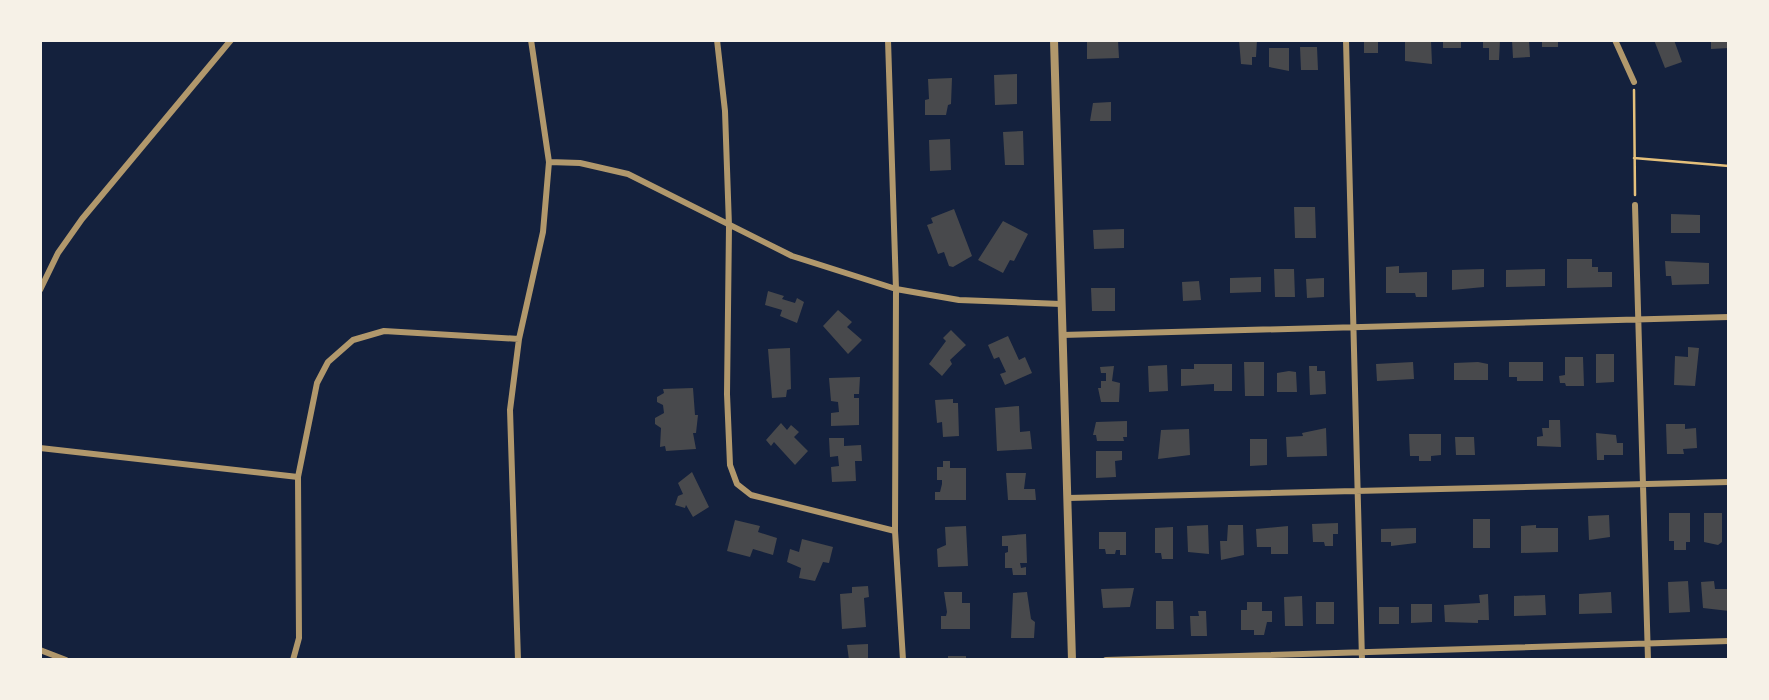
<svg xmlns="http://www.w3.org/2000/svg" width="1769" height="700" font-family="'Titillium Web',sans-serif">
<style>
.building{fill:#48494c}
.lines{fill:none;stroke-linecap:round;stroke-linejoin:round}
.path{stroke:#e5c07b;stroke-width:2.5}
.minor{stroke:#b1986c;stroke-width:6}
.tertiary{stroke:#b1986c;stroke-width:8}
</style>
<rect width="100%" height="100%" fill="#14213d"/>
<path class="building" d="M1087,40H1118L1119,58L1087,59Z
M1239,40H1257L1256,57H1252V65L1241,64Z
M1364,40H1378V53H1364Z
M1405,40H1431L1432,64L1405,61Z
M1443,40H1461V48H1443Z
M1483,40H1500L1499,60H1489V48H1483Z
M1512,40H1529L1530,57L1513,58Z
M1542,40H1558V47H1542Z
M1654,40H1674L1682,62L1665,68Z
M1711,40H1729V48L1711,49Z
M1300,47H1317L1318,70H1301Z
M1269,48H1289V71L1269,67Z
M1017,74V104L995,105L994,75Z
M952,78L951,104L948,105L946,115H925V100L929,99L928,79Z
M1111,102V121H1090L1093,103Z
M1023,131L1024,165H1005L1003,132Z
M950,139L951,170L930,171L929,140Z
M1294,207H1315L1316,238H1295Z
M954,209L972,256L953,267L949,266L944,252L938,254L927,225L933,223L931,218Z
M1671,214L1700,215V233H1671Z
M1003,221L1028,234L1014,261L1010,260L1003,273L978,260Z
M1124,229V248L1094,249L1093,230Z
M1567,259H1592V267H1598V272H1612V287L1567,288Z
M1665,261L1709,263V284L1672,285L1671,276H1666Z
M1399,266V273L1427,272V297H1416L1415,293H1386V267Z
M1274,269H1294L1295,297H1275Z
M1484,269V287L1452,290V270Z
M1545,269V286L1506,287V270Z
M1261,277V292L1230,293V278Z
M1324,278V297L1307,298L1306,279Z
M1199,281L1201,300L1183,301L1182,282Z
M1091,288H1115V311H1092Z
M768,291L784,296L782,299L795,303L797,298L804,302L797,323L780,316L782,310L765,305Z
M838,310L852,322L847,327L862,340L848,354L823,326Z
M951,330L966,345L950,360L952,364L942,376L929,364L946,341L943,338Z
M1008,336L1019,360L1025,357L1032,373L1005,385L1000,374L1006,372L999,357L994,359L988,345Z
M1688,347L1699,348L1695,386L1674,385L1675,356L1688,357Z
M790,348L791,389L787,390L786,397L772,398L768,349Z
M1596,354H1614V382L1596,383Z
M1565,357H1583L1584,386H1566L1565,383H1560L1559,376L1565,375Z
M1244,362H1264V396H1245Z
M1413,362L1414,379L1377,381L1376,364Z
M1478,362L1488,364V380H1454V363Z
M1509,362H1543V381H1517V377H1509Z
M1194,364H1232V391H1214V384L1181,386V369H1194Z
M1167,365L1168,391L1149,392L1148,366Z
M1114,366L1112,381L1120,383L1119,402H1101L1098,388H1101V381H1106V373H1101L1100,367Z
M1309,366H1317V371H1325L1326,394L1310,395Z
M1289,371L1296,372L1297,392H1277V373Z
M860,377L859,394H854V398H859V425L831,426V413L839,412L838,402L831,401L829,378Z
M693,388L695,415H698L696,433H693L696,449L666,451L665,446L660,447L661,428L655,424V418L664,413L663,405L657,402V397L664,393L663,389Z
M953,399V403H958L959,436L943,437L942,422L937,423L935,400Z
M1019,406L1020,432L1030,431L1032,449L997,451L995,408Z
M1549,420H1560L1561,447L1537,446V437L1543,436L1542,428H1549Z
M1127,421V437H1123L1124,441H1097L1096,435H1093L1096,422Z
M781,423L787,430L791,425L799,432L794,437L808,451L795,465L774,442L771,446L766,440Z
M1666,424H1685V429L1696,428L1697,448L1683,449L1684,454H1667Z
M1326,428L1327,456L1287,457L1286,437L1303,436L1302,433Z
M1189,429L1190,455L1158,459L1161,430Z
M1596,433L1616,435L1617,443H1623V455H1604V460H1597Z
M1409,434H1441V455L1431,456V461H1419V456H1410Z
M1455,437H1474L1475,455H1456Z
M829,438H844V446L861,445L862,461H855L856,481L832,482L831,467L839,466L838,456L830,457Z
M1250,439H1267V465L1250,466Z
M1096,451H1122V460L1115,461L1116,477L1096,478Z
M943,461H950V468H966V500H935V492H940L942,484V480H937V467H943Z
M692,472L709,507L693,517L686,505L685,508L675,505L678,496L683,494L678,483Z
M1006,473H1026L1024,489H1035L1036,500H1008Z
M1669,513H1690V542H1686V550H1674V541H1669Z
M1704,513H1722V542L1718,545L1704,542Z
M1609,515L1610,537L1589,540L1588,516Z
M1473,519H1490V548H1473Z
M735,520L760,526L758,532L777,538L773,555L753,549L750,557L727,551Z
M1338,523V534H1333V546H1325L1324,542H1313L1312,524Z
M1208,525L1209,554L1188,552L1187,526Z
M1228,525H1243L1244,555L1221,560L1220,541H1227Z
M1536,525V528H1558V552L1521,553V526Z
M966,526L968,566L938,567L937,549L946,545L945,527Z
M1288,526V554H1271V547H1257L1256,529Z
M1173,527V559H1162L1161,553H1155V528Z
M1416,528V543L1391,546V542H1381V529Z
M1099,532H1126V555H1120V550H1116L1115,554H1106L1105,549H1099Z
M1026,534L1027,563H1020L1021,568L1026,567V575H1013L1012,568H1005V553L1008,552V546H1002V536Z
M802,539L833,547L829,563L823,562L815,581L799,578L801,568L787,562L790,549L799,552Z
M1688,581L1690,612L1669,613L1668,582Z
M1714,581L1715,589H1729V611L1703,608L1701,582Z
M868,586L869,597L864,598L866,627L842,629L840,594L852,593V587Z
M1134,588L1130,607L1103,608L1101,589Z
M944,592H962V603H970V629H941V616H946L947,612Z
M1027,592L1031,619L1035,622L1034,638H1011L1013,593Z
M1611,592L1612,613L1579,614V594Z
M1488,594L1489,620H1478V623L1445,622L1444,605L1480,603L1479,595Z
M1545,595L1546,615L1514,616V596Z
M1302,596L1303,626H1285L1284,597Z
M1156,601H1173L1174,629H1156Z
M1247,602H1262V611H1272V622H1267L1264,635H1254V630H1241V610H1247Z
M1316,602H1334V624H1316Z
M1411,604H1432V622L1411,623Z
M1379,607H1399V624H1379Z
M1198,611H1206L1207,636H1191L1190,616H1199Z
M868,644V660H849L847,645Z
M948,656H966V660H948Z"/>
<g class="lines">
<path class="path" d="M1634,90L1635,195
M1634,158L1729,166"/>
<path class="minor" d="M717,40L725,111L729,226L727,394L730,465L737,484L751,495L895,531
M888,40L896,289L895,531L903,660
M1346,40L1362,660
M1615,40L1634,82
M549,162L580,163L628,174L792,256L896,289L959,300L1061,304
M1635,205L1648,660
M40,290L58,253L82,219L231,40
M1062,335L1729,317
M40,448L298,477
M1068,498L1729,482
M40,650L66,660
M293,660L299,638L298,477L317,383L328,362L353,340L384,331L519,339
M518,660L510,410L519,339L543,232L549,162L531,40
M1106,660L1729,641"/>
<path class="tertiary" d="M1054,40L1072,660"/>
</g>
<rect width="1769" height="700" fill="none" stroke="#f6f1e7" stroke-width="84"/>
</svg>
